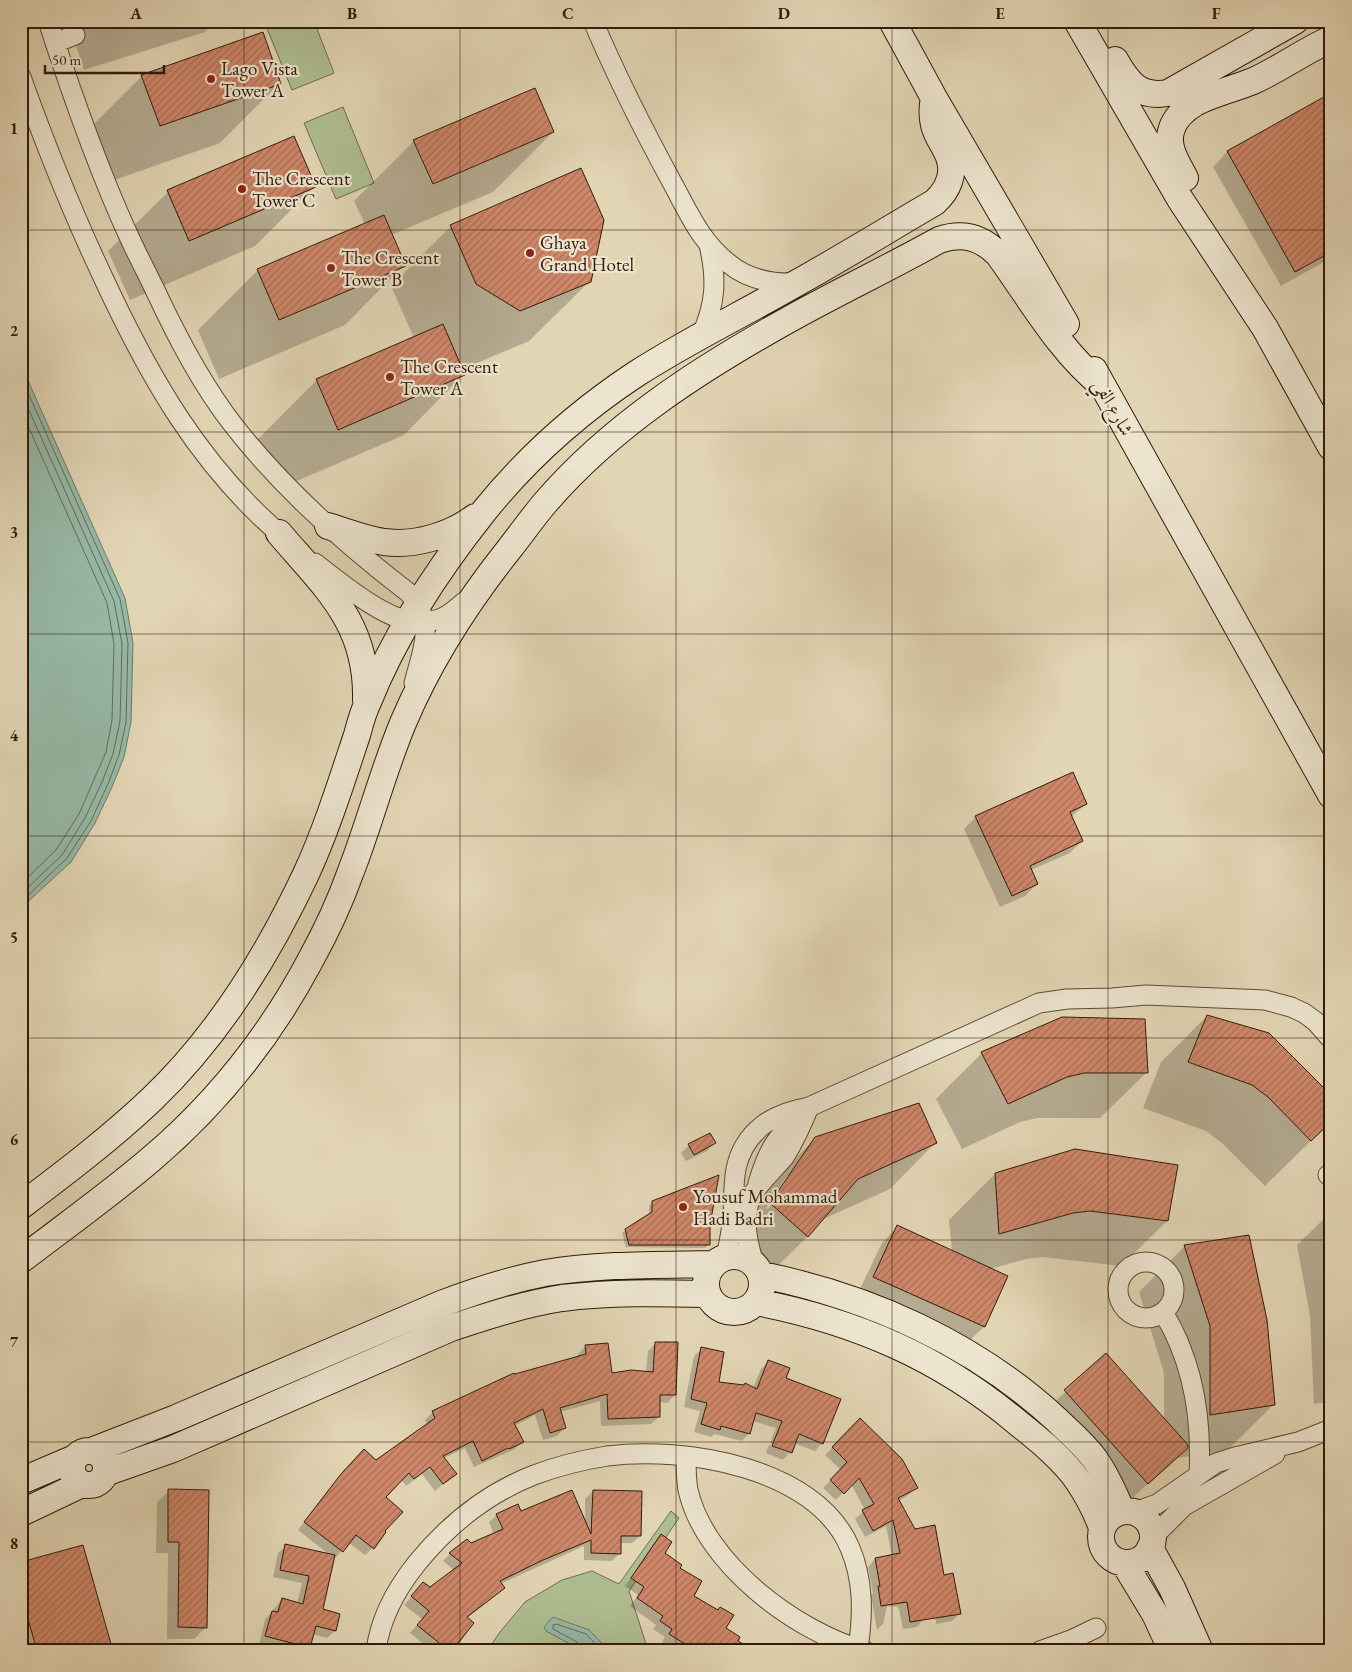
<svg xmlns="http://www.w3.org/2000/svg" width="1352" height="1672" font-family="'EB Garamond',Amiri,serif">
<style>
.park{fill:#aebe91;stroke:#706c4d}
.water{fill:#96b9a7;stroke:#6e7a68}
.shadow{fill:#0003;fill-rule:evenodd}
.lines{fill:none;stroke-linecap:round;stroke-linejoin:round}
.shore{stroke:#646a58;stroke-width:1}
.building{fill:url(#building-hatch);stroke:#311b09}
.street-casing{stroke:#5d4a34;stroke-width:21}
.secondary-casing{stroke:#311b09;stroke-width:28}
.street{stroke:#ece4ce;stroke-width:19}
.secondary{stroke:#ece4ce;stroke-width:26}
.grid{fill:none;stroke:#311b09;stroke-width:1;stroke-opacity:0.55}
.poi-dot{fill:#8f2418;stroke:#ece4ce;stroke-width:2}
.labels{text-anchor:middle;stroke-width:4.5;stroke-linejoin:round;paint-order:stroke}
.poi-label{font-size:19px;fill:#311b09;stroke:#ece4ce;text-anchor:start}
.street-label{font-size:19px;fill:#311b09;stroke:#ece4ce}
.neatline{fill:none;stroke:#311b09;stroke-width:2}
.grid-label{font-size:16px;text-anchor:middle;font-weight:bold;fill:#311b09}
</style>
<defs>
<pattern id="building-hatch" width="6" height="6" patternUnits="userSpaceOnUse" patternTransform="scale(1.25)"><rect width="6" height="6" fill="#cf8769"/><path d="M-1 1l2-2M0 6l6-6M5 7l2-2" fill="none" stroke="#a96e55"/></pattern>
</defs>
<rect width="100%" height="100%" fill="#e2d5b4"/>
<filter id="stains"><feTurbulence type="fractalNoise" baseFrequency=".004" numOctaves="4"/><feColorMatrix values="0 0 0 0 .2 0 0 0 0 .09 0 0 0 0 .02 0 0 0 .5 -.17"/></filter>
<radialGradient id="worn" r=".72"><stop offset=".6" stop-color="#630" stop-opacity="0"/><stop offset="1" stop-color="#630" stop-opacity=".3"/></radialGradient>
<path class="park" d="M264,21H314L334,73L292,90Z
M343,107L374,183L336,199L304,123Z
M671,1511L679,1518L629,1591L647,1647L653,1651H609L589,1630L546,1631L574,1646L576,1651H487L500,1632L525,1602L562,1580L592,1571L619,1584Z"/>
<path class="water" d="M21,365L125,598L133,643L131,722L124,757L112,787L95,823L71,862L21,908Z
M553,1617L589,1630L609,1651H576L574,1646L546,1631L544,1627Z"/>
<path class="shadow" d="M68,21H216L205,32L84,70Z
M142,76L279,84L220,143L100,185L82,136Z
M1331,94V258L1281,286L1213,167L1227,152Z
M553,132L493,192L391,235L404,265L345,325L219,379L198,330L258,270L365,224L354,201L414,141Z
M315,186L255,246L130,300L108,251L168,192Z
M451,226L590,281L529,341L461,370L463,375L404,435L278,489L257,440L317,380L414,338L391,286Z
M1086,804L1071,817L1082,841L1070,853L1031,870L1037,884L1025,896L1000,907L964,829L976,817Z
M1207,1016L1331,1121L1265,1186L1222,1143L1206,1131L1143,1108L1161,1062Z
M982,1053L1146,1073L1100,1118H1037L1020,1122L962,1149L936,1099Z
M815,1139L935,1143L890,1189L821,1220L807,1237L761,1282L725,1250L769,1185ZM787,1176H790L768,1209L766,1208Z
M714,1143L707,1151L686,1161L681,1153L689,1145Z
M995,1174L1167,1221L1121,1266L1043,1257L1026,1259L990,1269L1007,1276L984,1327L968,1342L858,1293L882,1243L897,1227L952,1252L949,1220Z
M653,1202L709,1225V1244L705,1248L626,1247L622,1233L649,1216V1206Z
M1331,1212V1402L1314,1404L1310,1316L1297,1245Z
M1185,1246L1274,1404L1228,1450L1177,1458L1131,1499L1049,1407L1106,1355L1164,1420V1373L1139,1292Z
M656,1343L675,1395L667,1403L658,1402L659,1417L651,1424L601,1426L600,1401L560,1412L565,1428L557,1436L543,1440L535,1415L514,1426L522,1442L515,1449L474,1467L465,1448L444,1458L455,1474L435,1491L422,1474L406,1486L401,1479L385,1497L383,1532L373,1548L365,1555L349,1543L335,1558L333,1557L321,1610L339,1615L335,1631L327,1638L312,1634L309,1648L306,1651H285L259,1644L265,1620L282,1599L297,1604L302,1583L273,1577L278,1553L286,1546L331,1556L298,1530L334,1483L356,1458L376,1462L428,1425L425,1420L433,1412L514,1376L578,1357V1354L586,1346L611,1375L646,1372L648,1351Z
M702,1349L717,1383L753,1388L761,1369L768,1362L785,1379L822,1443L815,1451L794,1443L790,1452L783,1460L766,1453L769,1445L788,1453V1451L770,1443L776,1428L753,1421L749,1433L742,1441L714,1434L711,1437L694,1432L700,1411L684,1407L694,1356Z
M860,1420L916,1488L908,1495L898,1501L914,1530L943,1576L960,1613L952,1621L936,1624L935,1602L924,1619L917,1627L903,1629L899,1609H898V1607L887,1606L883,1624L877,1630L871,1595L873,1593L868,1567L875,1559L892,1556L886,1526L865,1537L855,1519L865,1510L851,1484L836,1500L823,1488L841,1470L825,1455Z
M169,1491L206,1627L194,1639H167L168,1553H156L157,1502Z
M593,1491L640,1536L632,1543H620V1553L612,1561L584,1560V1546L500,1584L504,1588L467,1618L451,1651H432L410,1633L422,1619L404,1605L423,1583L430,1589L454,1570L443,1561L450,1554L494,1534L489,1522L497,1515L520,1513L585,1522V1499Z
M661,1536L663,1553L678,1568L692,1596L736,1642L752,1651H677L662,1642L665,1637L653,1629L656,1625L630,1606L638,1595L625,1586L654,1543Z
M21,1563L109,1643L103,1651H21Z
M773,1643L787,1651H765Z
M1107,1645L1110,1651H1094Z"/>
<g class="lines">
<path class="shore" d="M21,377L120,599L128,643L126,722L119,755L108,784L91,821L67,858L21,902
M21,392L114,601L122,644L120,721L113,754L102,782L85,818L62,855L21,894
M21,410L107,603L114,644L112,720L106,752L79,814L56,850L21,884
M580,1651L577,1642L553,1629V1625L556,1624L586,1634L602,1651"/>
</g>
<path class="building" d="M263,32L281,84L160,126L141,75Z
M535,88L554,132L433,184L413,140Z
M1331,93V252L1295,272L1227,151Z
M294,136L316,187L189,241L167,190Z
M581,168L604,220L591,282L520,311L476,284L450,225Z
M384,215L406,266L279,320L257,269Z
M443,324L465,375L338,430L316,379Z
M1073,772L1087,804L1070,812L1083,841L1030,866L1038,884L1012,896L975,816Z
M1207,1015L1269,1033L1331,1095V1122L1311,1141L1268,1097L1252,1085L1188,1062Z
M1062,1017L1145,1019L1148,1073H1084L1067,1077L1008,1104L981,1052Z
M919,1103L937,1143L858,1179L808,1237L770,1203L815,1137Z
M710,1133L716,1143L694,1155L688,1144Z
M1075,1149L1178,1165L1168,1221L1090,1211L1073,1213L999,1234L995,1173Z
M719,1175L710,1225V1245H629L625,1229L652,1212V1201Z
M897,1225L1008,1276L985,1327L873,1277Z
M1249,1235L1267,1320L1275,1405L1210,1415V1326L1184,1245Z
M655,1342H678L676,1395H660V1417L608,1419L607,1394L560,1408L566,1428L550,1433L543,1409L514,1423L524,1442L509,1449L508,1448L482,1461L473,1441L443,1456L457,1474L443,1484L430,1467L414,1479L409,1473L386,1497L403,1512L385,1531L386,1532L374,1549L356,1535L343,1552L304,1522L341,1474L364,1449L376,1460L435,1418L432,1411L514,1373L515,1374L586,1354L585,1345L608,1343L612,1373L631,1370L653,1372Z
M701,1347L724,1352L719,1382L744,1385L745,1383L757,1389L768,1360L790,1368L786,1378L841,1399L823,1444L799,1434L792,1453L772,1446L782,1421L756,1413L750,1434L721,1426L720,1430L701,1424L707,1403L691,1399Z
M1106,1353L1188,1445V1448L1148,1484L1064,1390Z
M860,1418L902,1459L918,1488L898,1498L915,1529L935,1525L944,1575L953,1573L961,1614L910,1622L907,1602L881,1606L878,1586H880L875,1558L900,1553L893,1520L873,1531L862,1510L874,1504L859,1478L844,1494L830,1480L847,1462L832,1447Z
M168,1489L209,1490L207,1628L178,1627L179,1542H168Z
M572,1490L591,1534L593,1490L642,1491L641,1536H621V1554L591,1553V1540L543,1560L500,1581L505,1588L467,1617L474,1623L452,1651H449L417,1625L429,1611L411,1596L423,1582L430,1587L462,1563L449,1553L467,1539L471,1543L503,1529L496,1514L518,1504L521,1511Z
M661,1534L672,1542L665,1553L682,1565L680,1568L702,1581L694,1596L718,1610L720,1607L734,1615L726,1628L740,1637L738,1641L755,1651H696L669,1634L672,1629L660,1621L663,1616L637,1598L644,1587L631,1578Z
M285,1544L335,1555L323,1609L340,1614L336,1631L316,1626L310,1648L265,1636L272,1611L278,1612L282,1598L303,1604L309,1576L280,1570Z
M83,1545L111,1644L103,1646L104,1651H37L21,1594V1562Z"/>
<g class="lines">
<g class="street-casing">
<path id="street" d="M48,21C72,95 98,170 131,241C139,258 148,275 156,292C178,339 202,385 234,426C284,490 345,544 409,593C436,624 423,648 414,683
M593,21C617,78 644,131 674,186C689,214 702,243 728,263C747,279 771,284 796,283
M55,43L75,35
M21,77C45,144 71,209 101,273C148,375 200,468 288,541
M701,336C716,304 717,279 709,245
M315,563C338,581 377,613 405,620C416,623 428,623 439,619C449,616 456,609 464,602
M1328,1175L1331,1173
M758,1183C769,1147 776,1138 803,1113
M726,1257C729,1243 732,1229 733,1215C734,1200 733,1184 736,1169C744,1131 773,1113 809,1107L1039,1003L1067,999L1112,998L1146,995L1265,1000L1291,1007L1304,1013L1315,1021L1331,1039
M1118 1290a28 28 0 1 1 56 0a28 28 0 1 1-56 0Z
M754,1263C746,1239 740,1209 757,1188C765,1177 776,1167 785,1156C795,1140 802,1124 809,1107
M1163,1312C1193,1361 1202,1417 1199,1474
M686,1456C686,1468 686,1479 688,1490C705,1564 795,1631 865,1651
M1135,1512L1157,1504L1216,1463L1235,1457L1298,1442L1331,1429
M1153,1537L1184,1506L1275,1454
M376,1651C380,1618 397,1588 417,1563C448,1525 488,1493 534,1475C558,1466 582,1460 607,1456C684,1446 816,1467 850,1548C864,1581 863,1615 858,1649
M1040,1651L1071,1640L1096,1628"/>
</g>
<g class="secondary-casing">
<path id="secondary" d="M892,21L934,98L1066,324
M1077,21L1180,199L1265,328L1331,447
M1115,60C1128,83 1139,98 1168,93L1295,21
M1185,178C1177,163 1165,146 1172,128C1176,117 1185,109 1195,103C1213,93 1234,89 1253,81C1280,69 1304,51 1331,39
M1094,370L1331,795
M328,526C346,532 365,539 384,542C414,546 450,536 475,517
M279,533C325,587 368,623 366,700
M21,1206C66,1172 111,1138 152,1099C218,1036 267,957 306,874C326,831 342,780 357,735C360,724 363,712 368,702C396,632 438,569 485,510C527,458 580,411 636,374C687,341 743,314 795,284C842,258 889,229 935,202C948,190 955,174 949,157C945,146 937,137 934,125C932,116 932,107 934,98
M706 1284a28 28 0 1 1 56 0a28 28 0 1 1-56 0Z
M21,1260C64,1227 109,1195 150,1160C215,1105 270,1036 310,961C326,932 340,902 351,871C370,822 383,771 403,723C430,659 467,602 510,548C522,533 533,517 545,503C611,426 700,369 788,320C838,292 889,268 939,240C962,232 981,237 998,254C1030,298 1060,352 1103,386
M762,1275C870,1297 975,1344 1057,1420C1070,1433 1086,1446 1096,1461C1107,1476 1114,1494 1122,1511
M756,1302C855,1321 941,1358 1018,1423C1038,1439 1064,1460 1078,1481C1088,1496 1096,1511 1102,1528
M72 1468a17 17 0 1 1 34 0a17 17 0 1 1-34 0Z
M91,1451L176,1418L441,1304C475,1291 509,1280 545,1273C600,1264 657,1265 713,1264
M105,1473L173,1449L451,1328C487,1316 524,1304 562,1298C610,1292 659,1293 708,1294
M21,1481L75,1458
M1101 1537a26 26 0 1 1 52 0a26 26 0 1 1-52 0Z
M21,1513L82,1484
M1150,1548L1172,1588L1200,1651
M1124,1563L1155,1614L1172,1651"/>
</g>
<use href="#street" class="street"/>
<use href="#secondary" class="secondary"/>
</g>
<path class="grid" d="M244,21V1651M460,21V1651M676,21V1651M892,21V1651M1108,21V1651M21,230H1331M21,432H1331M21,634H1331M21,836H1331M21,1038H1331M21,1240H1331M21,1442H1331"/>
<g class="poi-dot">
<circle cx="211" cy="79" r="5"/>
<circle cx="242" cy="189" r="5"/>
<circle cx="530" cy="253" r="5"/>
<circle cx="331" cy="268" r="5"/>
<circle cx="390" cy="377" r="5"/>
<circle cx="683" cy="1207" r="5"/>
</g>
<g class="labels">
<g class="poi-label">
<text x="221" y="75">Lago Vista<tspan x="221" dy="22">Tower A</tspan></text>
<text x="252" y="185">The Crescent<tspan x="252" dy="22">Tower C</tspan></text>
<text x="540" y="249">Ghaya<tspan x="540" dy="22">Grand Hotel</tspan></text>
<text x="341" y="264">The Crescent<tspan x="341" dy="22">Tower B</tspan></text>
<text x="400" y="373">The Crescent<tspan x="400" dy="22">Tower A</tspan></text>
<text x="693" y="1203">Yousuf Mohammad<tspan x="693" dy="22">Hadi Badri</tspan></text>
</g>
<g class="street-label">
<text transform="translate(1114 407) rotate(61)" y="7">شارع الفي</text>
</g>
</g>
<rect width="1352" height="1672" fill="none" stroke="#e2d5b4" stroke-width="55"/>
<path d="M45 65v8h119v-8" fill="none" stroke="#311b09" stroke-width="2.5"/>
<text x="52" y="65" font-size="15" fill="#311b09" stroke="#ece4ce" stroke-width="4" paint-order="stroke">50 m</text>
<rect x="28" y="28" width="1296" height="1616" class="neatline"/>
<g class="grid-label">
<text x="136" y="19">A</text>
<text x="352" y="19">B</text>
<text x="568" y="19">C</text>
<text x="784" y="19">D</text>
<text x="1000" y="19">E</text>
<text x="1216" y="19">F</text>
<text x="14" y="134">1</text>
<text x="14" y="336">2</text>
<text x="14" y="538">3</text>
<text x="14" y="741">4</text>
<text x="14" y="943">5</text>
<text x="14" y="1145">6</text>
<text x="14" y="1347">7</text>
<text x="14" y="1549">8</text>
</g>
<rect width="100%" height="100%" filter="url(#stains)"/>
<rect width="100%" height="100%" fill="url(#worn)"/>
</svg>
